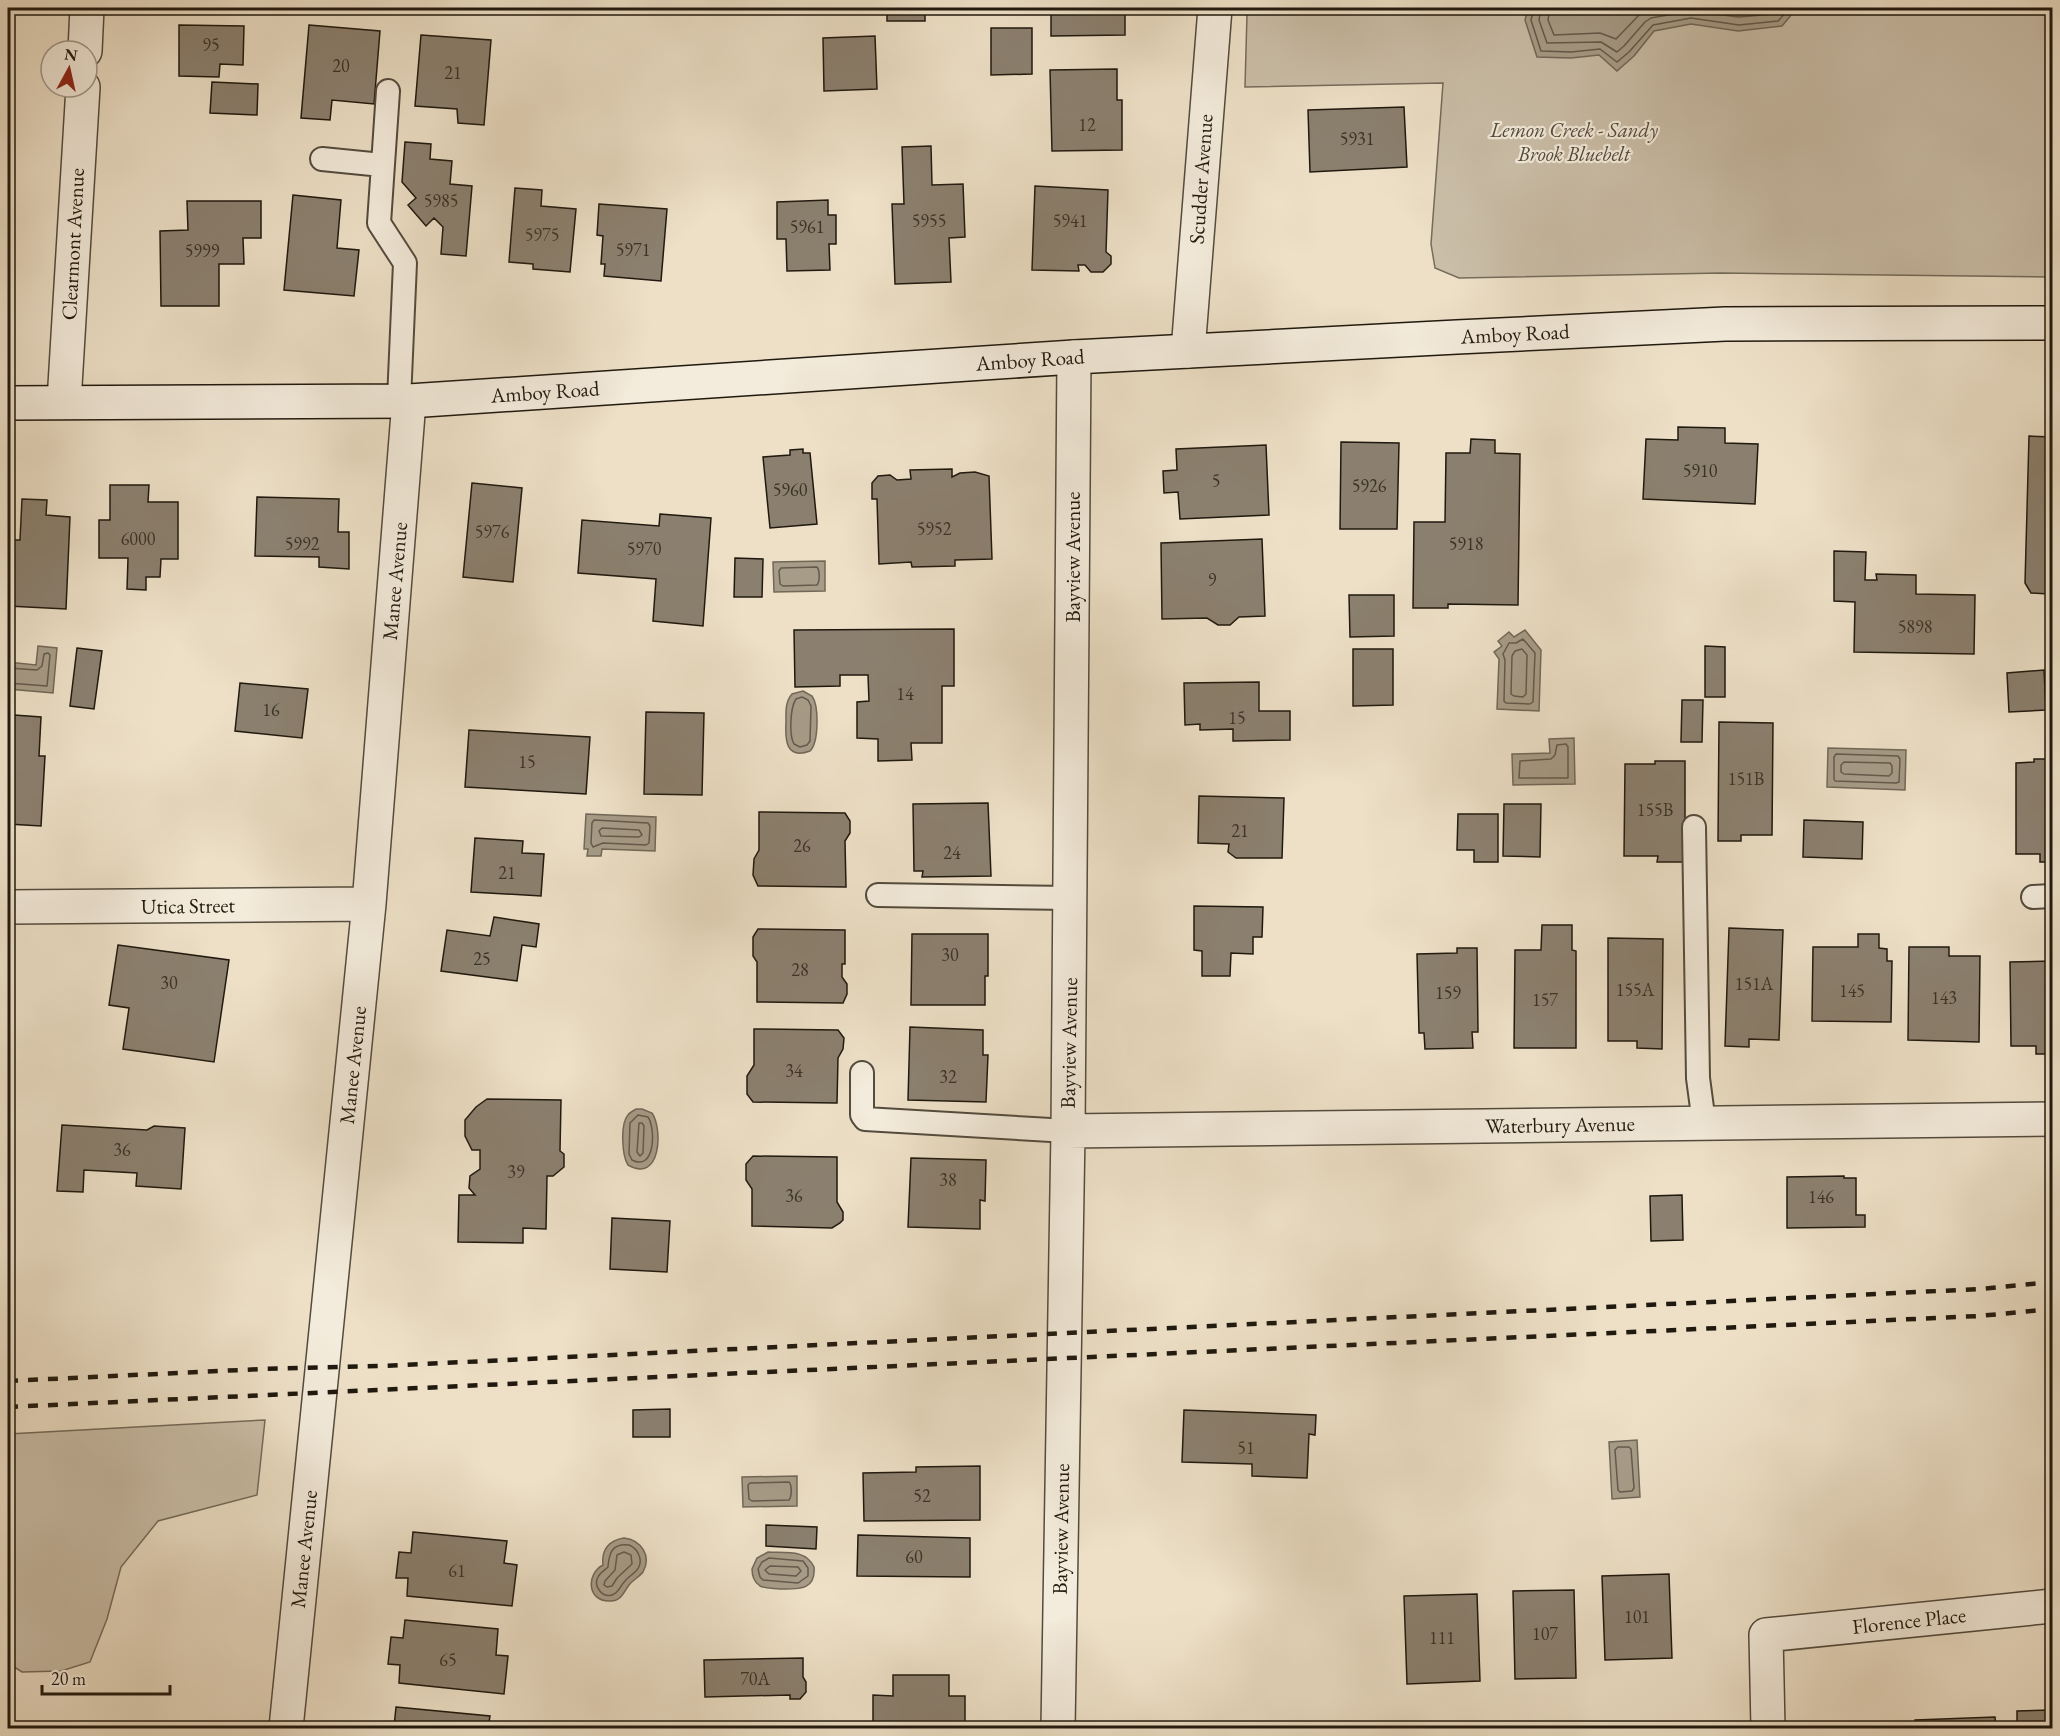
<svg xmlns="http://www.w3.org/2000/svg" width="2060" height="1736" font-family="'EB Garamond',serif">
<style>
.green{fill:#cabea8;stroke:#756c5c;stroke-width:1.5}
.water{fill:#a79c88;stroke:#716858;stroke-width:1.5}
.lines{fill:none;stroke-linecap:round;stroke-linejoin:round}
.shore{stroke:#645a4c;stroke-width:1.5}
.building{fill:#8b806f;stroke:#20190f;stroke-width:1.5}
.lane-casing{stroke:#534b3d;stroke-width:26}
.street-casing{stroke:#534b3d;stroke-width:36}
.secondary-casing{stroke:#20190f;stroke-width:36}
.lane{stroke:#f3ebdb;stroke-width:22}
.street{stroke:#f3ebdb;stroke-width:33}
.secondary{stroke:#f3ebdb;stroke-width:33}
.rail{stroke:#20190f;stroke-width:4.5;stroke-dasharray:10 10;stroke-linecap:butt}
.labels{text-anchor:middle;stroke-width:4.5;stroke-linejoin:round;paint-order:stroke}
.number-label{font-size:18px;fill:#3b3327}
.park-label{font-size:21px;font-style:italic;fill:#534b3d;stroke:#f3ebdb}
.street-label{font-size:21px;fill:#20190f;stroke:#f3ebdb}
</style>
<rect width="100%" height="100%" fill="#ede0c7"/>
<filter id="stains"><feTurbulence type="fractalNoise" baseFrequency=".00333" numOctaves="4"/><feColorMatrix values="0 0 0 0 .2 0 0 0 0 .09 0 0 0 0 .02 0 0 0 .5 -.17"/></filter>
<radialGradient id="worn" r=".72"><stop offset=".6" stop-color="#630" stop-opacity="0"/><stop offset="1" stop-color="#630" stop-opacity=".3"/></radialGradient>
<path class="green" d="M1246,8H2052V277L1721,273L1459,278L1435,268L1431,244L1443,83L1245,87L1247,14Z
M265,1420L257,1495L158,1521L121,1567L107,1619L90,1662L61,1671L22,1672L8,1663V1434Z"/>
<path class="water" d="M1528,8H1797L1782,26L1738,31L1691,24L1654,31L1634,56L1617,71L1599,55L1571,58L1537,57L1525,20Z
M825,561V591L774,592L773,562Z
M1525,630L1541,650L1539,711L1497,709L1499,659L1494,652L1502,646L1498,641L1509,632L1514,637Z
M38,646L57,648L53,693L8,689V662L36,665Z
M803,691L812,696C819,706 819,742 810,751C786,760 785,740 786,722C786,712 785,702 792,694Z
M1574,738L1575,784L1513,785L1512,754L1550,753L1549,739Z
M1828,748L1906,750L1905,790L1827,787Z
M586,814L656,817L655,851L602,849L601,856H587L588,849H584Z
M636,1109H642L652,1113C663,1129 661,1184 628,1165C622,1156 620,1124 628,1115C629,1113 633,1111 636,1109Z
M1637,1440L1640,1497L1612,1499L1609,1442Z
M797,1476V1506L743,1507L742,1477Z
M624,1538C641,1540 652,1556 643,1572C639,1577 633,1580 629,1585C623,1593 621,1602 609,1601C587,1601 586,1574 603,1565C601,1549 610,1540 624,1538Z
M768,1552C785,1553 806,1549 814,1567C816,1591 798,1589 780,1589C774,1588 766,1589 760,1586C754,1582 752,1575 752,1569L757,1558Z"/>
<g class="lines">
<path class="shore" d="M1534,8L1531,20L1541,51L1571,52L1600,49L1617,62L1629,52L1653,25L1691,18L1739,25L1778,21L1790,8
M1541,8L1539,20L1547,43L1601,42L1617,52L1624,46L1645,22L1651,18L1691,11L1739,17L1774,14L1780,8
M1550,8L1548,20L1554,35L1600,33L1616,39L1641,13L1659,8
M817,567C820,571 820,581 817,585L783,586L780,584L779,571L781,568Z
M1523,639L1535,653L1533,702L1530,704L1506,703L1504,701L1505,660L1503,654L1509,643H1516Z
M1522,649L1527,655L1526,694L1523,697L1514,696L1511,694L1512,656L1515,651Z
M8,668L37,670L42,666L44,654L48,653L50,655L47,686L8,683
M802,697L808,700L811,706L810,741L807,745L800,747L794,744C789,735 790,708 796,699Z
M1566,744L1568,747V778H1519L1520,761L1551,759L1555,755L1557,745Z
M1836,754L1898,756L1900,759L1899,782L1896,783L1835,781L1834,779V757Z
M1844,762L1890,763L1892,766V773L1889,776L1844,774L1841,772V765Z
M594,820L648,823L650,826L649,843L646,845L603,843L593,847L591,843L592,823Z
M602,828L639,830L642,835L639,837L601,836L599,831Z
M638,1115L648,1117C656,1129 655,1172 632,1160L629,1154L630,1123Z
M639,1123H642L644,1126L643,1153L640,1156L637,1152Z
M1618,1447H1629L1631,1449L1634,1488L1632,1491L1620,1492L1618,1490L1615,1450Z
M789,1482C792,1485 792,1496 789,1500L752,1501L749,1499L748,1485L750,1483Z
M629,1545C639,1549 645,1563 635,1572C632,1575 628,1577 625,1581C620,1586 619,1593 612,1595C602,1598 593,1586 598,1577C600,1573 605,1570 608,1567C609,1553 612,1543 629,1545Z
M624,1552L631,1555L632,1564L617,1578L612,1586L607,1587L604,1585L605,1581L615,1570L617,1555Z
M769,1558L803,1561L808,1568V1576L798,1583L763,1580L760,1577L758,1569L762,1562Z
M770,1566L798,1567L801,1571L796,1576L769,1574L765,1570Z"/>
</g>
<path class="building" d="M879,8H988V13L925,14V21H887V13H879Z
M1051,8H1125V35L1051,36Z
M179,25L244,26L243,65L220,64L219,77L179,76Z
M309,25L380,31L374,104L332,100L330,120L301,118Z
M991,28H1032V74L991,75Z
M421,35L491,40L484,125L458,123L457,109L415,106Z
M875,36L877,89L824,91L823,38Z
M1117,69V100H1122V150L1052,151L1050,70Z
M212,82L258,84L257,115L210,113Z
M1404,107L1407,167L1310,172L1308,110Z
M405,142L431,144L430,159L452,161L450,184L472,186L466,256L441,254L443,227L434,218L426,226L408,205L416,198L402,182Z
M931,146L932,185L963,184L965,237L949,238L951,282L895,284L892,204H904L902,147Z
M1035,186L1108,190L1106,252L1111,256V264L1103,272H1091L1085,265H1078L1079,271L1032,270Z
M515,188L542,190L541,206L576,209L570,272L533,269V264L509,262Z
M293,195L341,200L337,248L359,250L354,296L284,290Z
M828,200V215H836V244H829L830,270L787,271L786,239H777V202Z
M187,201H261V238H243L244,264H219V306H161L160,231L188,230Z
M599,204L667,209L661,281L604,276L605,264H601L603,236L597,235Z
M8,217H11L8,275Z
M1678,427L1725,428V443L1758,444L1755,504L1643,499L1646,439L1678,440Z
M2029,436L2052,437V590L2049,594L2031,593L2025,583Z
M1471,439L1495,440V453L1520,454L1518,605L1448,604V608H1413L1414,522H1445L1446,453H1470Z
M1341,442L1399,443L1397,529H1340Z
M1266,445L1269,515L1180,519L1178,492L1164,493L1163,471L1177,470L1176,449Z
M803,449V453H810L817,524L770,528L763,457L790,455V450Z
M952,469V477L960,473L975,472L989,476L992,559L955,560V566L912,567L911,562L879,564L877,499H872V483L878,476L890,475L897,480L911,479L910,470Z
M472,483L522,488L513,582L463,577Z
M110,485H149L148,502H178V559H161L160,577H146V590L127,589L128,558H99V520H110Z
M257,497L339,499L338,532H349V569L319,567V557L255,556Z
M22,499L47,500L46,515L70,517L66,609L8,606V540H20Z
M660,514L711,518L703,626L653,621L656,579L578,573L582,520L659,526Z
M1262,539L1265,616L1239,617L1230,625H1218L1207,618L1162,619L1161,543Z
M1834,551L1866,552L1865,580H1877L1876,574L1916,575V594L1975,595L1974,654L1854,652L1855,602L1834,601Z
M735,558L763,559L762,597H734Z
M1349,595H1394V636L1350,637Z
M954,629V686H942V743H911L912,760L878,761V739L857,738V702L869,701L868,675H840V686L795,687L794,630Z
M1705,646L1725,647V697H1705Z
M77,648L102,651L94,709L70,706Z
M1353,649H1393V705L1353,706Z
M2044,670L2046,710L2009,712L2007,673Z
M1259,682V711H1290V740L1233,741V729L1200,730V724L1185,725L1184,683Z
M240,683L308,689L302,738L235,731Z
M1682,700H1703L1702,742H1681Z
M646,712L704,713L702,795L644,794Z
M14,715L41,717L39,756H45L41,826L8,824V754L11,755Z
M1719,722L1773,723L1772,835H1741V841H1718Z
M469,730L590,737L586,794L465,787Z
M2034,759H2052V862H2040V854H2016V763L2034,762Z
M1655,761H1685V862H1657L1658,856H1624L1625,764H1655Z
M1199,796L1284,798L1282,858H1236L1228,852L1229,844L1198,843Z
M988,803L991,876L922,877L923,871H914L913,804Z
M1504,804H1541L1540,857L1503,856Z
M759,812L845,813L850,821V833L845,841L846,887L758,886L753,875L754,859L759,850Z
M1458,814H1498V862H1474V850H1457Z
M1804,820L1863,822L1862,859L1803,857Z
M475,838L523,841L522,853L544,854L541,896L471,892Z
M1194,906L1263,907L1262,937H1253V954L1231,953L1230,976H1202V951L1194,950Z
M494,917L539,924L536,947L522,945L517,981L441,971L447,930L490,936Z
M1542,925H1572V950L1576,951V1048H1514L1515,950H1541Z
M1729,928L1783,930L1779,1040L1749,1039V1047L1725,1046Z
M758,929L845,930V964H842V977L847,984V994L843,1003L757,1002V962L753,956V937Z
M912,934H988V976H985V1005H911Z
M1858,934H1879V948L1887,949V961H1892L1891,1022L1812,1021L1813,947H1858Z
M1608,938L1663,939L1662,1049L1637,1048V1041H1608Z
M118,945L229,960L214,1062L123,1049L129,1008L109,1005Z
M1909,947H1949V956H1980L1979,1042L1908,1040Z
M1457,948H1477L1478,1032H1472L1473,1048L1425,1049L1424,1033H1419L1417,954L1457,953Z
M2052,961V1054H2036V1046H2011L2010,962Z
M910,1027L983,1030V1055H988L986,1102L908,1100Z
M754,1029L838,1030L844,1038L843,1049L838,1058L837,1103L753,1102L747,1094V1076L754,1065Z
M487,1099L561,1100L560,1151L564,1154V1167L553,1176H547L546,1229L523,1228V1243L458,1242L459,1195H475L469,1188L470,1176L480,1169V1150H472L465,1136V1120L476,1107Z
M62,1125L147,1130L154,1126L185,1128L181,1189L136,1186L137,1173L84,1170L83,1192L57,1191Z
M753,1156L837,1157V1202L843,1212V1220L840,1223L832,1228L752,1226V1189L746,1180V1164Z
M911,1158L986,1160L985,1201L980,1200V1229L908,1227Z
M1844,1176V1178H1856V1215H1865V1227L1787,1228V1177Z
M1682,1195L1683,1240L1651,1241L1650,1196Z
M612,1218L670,1221L667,1272L610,1269Z
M670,1409V1437H633V1410Z
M1184,1410L1316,1415L1315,1435L1309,1434L1307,1478L1252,1476V1464L1182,1462Z
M980,1466V1520L864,1521L863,1473L916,1472V1467Z
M766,1525L817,1527L816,1549L766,1546Z
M413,1532L507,1541L504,1563L517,1565L512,1606L407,1596L408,1578H396L399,1552L411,1553Z
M858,1535L970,1538V1577L857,1576Z
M1669,1574L1672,1658L1605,1660L1602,1576Z
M1574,1590L1576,1678L1515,1679L1513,1591Z
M1477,1594L1480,1681L1407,1684L1404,1596Z
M405,1620L498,1629L496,1655L508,1656L504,1694L399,1683L400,1665L388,1664L391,1637L403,1638Z
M803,1658V1677L806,1682V1692L800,1699H790V1695L705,1697L704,1660Z
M893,1675H949V1696H965V1728H873V1695L893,1696Z
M396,1707L490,1716L488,1728H382V1726L394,1727Z
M2052,1710V1728H2017V1711Z
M1995,1717L1996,1728H1915V1720Z"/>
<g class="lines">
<g class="lane-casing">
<path id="lane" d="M388,91L379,223L405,263L399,400
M322,159L382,165
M1694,827L1698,1078L1704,1123
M878,895L1070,898
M2033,897L2052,896
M862,1073V1115L865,1119L1068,1131"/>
</g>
<g class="street-casing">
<path id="street" d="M85,51L87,8
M1188,351L1215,8
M64,402L83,87
M8,907L369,904
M1068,1131L2052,1119
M286,1728L369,904L409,401
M1058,1728L1068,1131L1074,357
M1768,1728L1766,1635L2052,1606"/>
</g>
<g class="secondary-casing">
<path id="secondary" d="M8,403L409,401L1074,357L1457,337L1725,324L2052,323"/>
</g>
<use href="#lane" class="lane"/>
<use href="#street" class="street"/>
<use href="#secondary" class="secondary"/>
<path class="rail" d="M8,1381L262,1369L382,1366L1980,1289L2052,1282
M8,1407L1979,1316L2052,1309"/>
</g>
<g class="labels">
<g class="number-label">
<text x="211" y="51">95</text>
<text x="341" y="72">20</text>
<text x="453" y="79">21</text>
<text x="1087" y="131">12</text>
<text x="1357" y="145">5931</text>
<text x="441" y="207">5985</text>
<text x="929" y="227">5955</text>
<text x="1070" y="227">5941</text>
<text x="807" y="233">5961</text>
<text x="542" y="241">5975</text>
<text x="633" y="256">5971</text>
<text x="202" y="257">5999</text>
<text x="1700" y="477">5910</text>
<text x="1216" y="487">5</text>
<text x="1369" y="492">5926</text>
<text x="790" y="496">5960</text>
<text x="934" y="535">5952</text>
<text x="492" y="538">5976</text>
<text x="138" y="545">6000</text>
<text x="302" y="550">5992</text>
<text x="1466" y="550">5918</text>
<text x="644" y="555">5970</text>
<text x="1212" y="586">9</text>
<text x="1915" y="633">5898</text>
<text x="905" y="700">14</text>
<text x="271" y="716">16</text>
<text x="1237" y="724">15</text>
<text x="527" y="768">15</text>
<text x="1746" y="785">151B</text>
<text x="1655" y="816">155B</text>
<text x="1240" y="837">21</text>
<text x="802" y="852">26</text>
<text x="952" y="859">24</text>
<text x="507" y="879">21</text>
<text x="950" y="961">30</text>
<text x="482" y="965">25</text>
<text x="800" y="976">28</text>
<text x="169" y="989">30</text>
<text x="1754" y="990">151A</text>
<text x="1635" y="996">155A</text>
<text x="1852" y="997">145</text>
<text x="1448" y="999">159</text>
<text x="1944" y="1004">143</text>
<text x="1545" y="1006">157</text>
<text x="794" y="1077">34</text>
<text x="948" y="1083">32</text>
<text x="122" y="1156">36</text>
<text x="516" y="1178">39</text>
<text x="948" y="1186">38</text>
<text x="794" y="1202">36</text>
<text x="1821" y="1203">146</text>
<text x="1246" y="1454">51</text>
<text x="922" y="1502">52</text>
<text x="914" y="1563">60</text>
<text x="457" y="1577">61</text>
<text x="1637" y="1623">101</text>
<text x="1545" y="1640">107</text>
<text x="1442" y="1644">111</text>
<text x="448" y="1666">65</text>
<text x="755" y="1685">70A</text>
</g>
<g class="park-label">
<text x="1574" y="137">Lemon Creek - Sandy<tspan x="1574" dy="24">Brook Bluebelt</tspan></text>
</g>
<g class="street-label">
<text transform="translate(1201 179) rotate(-86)" y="7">Scudder Avenue</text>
<text transform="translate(73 244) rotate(-87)" y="7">Clearmont Avenue</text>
<text transform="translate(1515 334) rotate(-3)" y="7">Amboy Road</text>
<text transform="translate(1030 360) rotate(-4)" y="7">Amboy Road</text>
<text transform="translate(545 392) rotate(-4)" y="7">Amboy Road</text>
<text transform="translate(1073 557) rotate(-90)" y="7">Bayview Avenue</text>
<text transform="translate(395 581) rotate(-85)" y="7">Manee Avenue</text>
<text transform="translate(188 906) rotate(-1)" y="7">Utica Street</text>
<text transform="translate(1069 1043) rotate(-89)" y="7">Bayview Avenue</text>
<text transform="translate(353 1065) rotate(-84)" y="7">Manee Avenue</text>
<text transform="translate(1560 1125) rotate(-1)" y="7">Waterbury Avenue</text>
<text transform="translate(1061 1529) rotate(-89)" y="7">Bayview Avenue</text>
<text transform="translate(304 1549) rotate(-84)" y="7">Manee Avenue</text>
<text transform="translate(1909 1621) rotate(-6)" y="7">Florence Place</text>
</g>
</g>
<rect width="2060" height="1736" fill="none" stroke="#ede0c7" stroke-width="30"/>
<rect x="9" y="9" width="2042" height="1718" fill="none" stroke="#20190f" stroke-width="3"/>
<rect x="15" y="15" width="2030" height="1706" fill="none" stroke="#20190f" stroke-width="1.5"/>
<g transform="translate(69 69) rotate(8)"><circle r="28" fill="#f3ebdb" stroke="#9f9789" stroke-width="1.5"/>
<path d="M0-4.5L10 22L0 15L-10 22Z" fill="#8f2418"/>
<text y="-9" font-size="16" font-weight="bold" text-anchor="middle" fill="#20190f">N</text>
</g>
<path d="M42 1685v9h128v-9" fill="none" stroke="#20190f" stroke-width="3"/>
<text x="51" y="1685" font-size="18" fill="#20190f" stroke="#f3ebdb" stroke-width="4.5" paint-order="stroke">20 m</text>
<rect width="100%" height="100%" filter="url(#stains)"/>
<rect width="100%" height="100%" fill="url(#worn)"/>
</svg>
